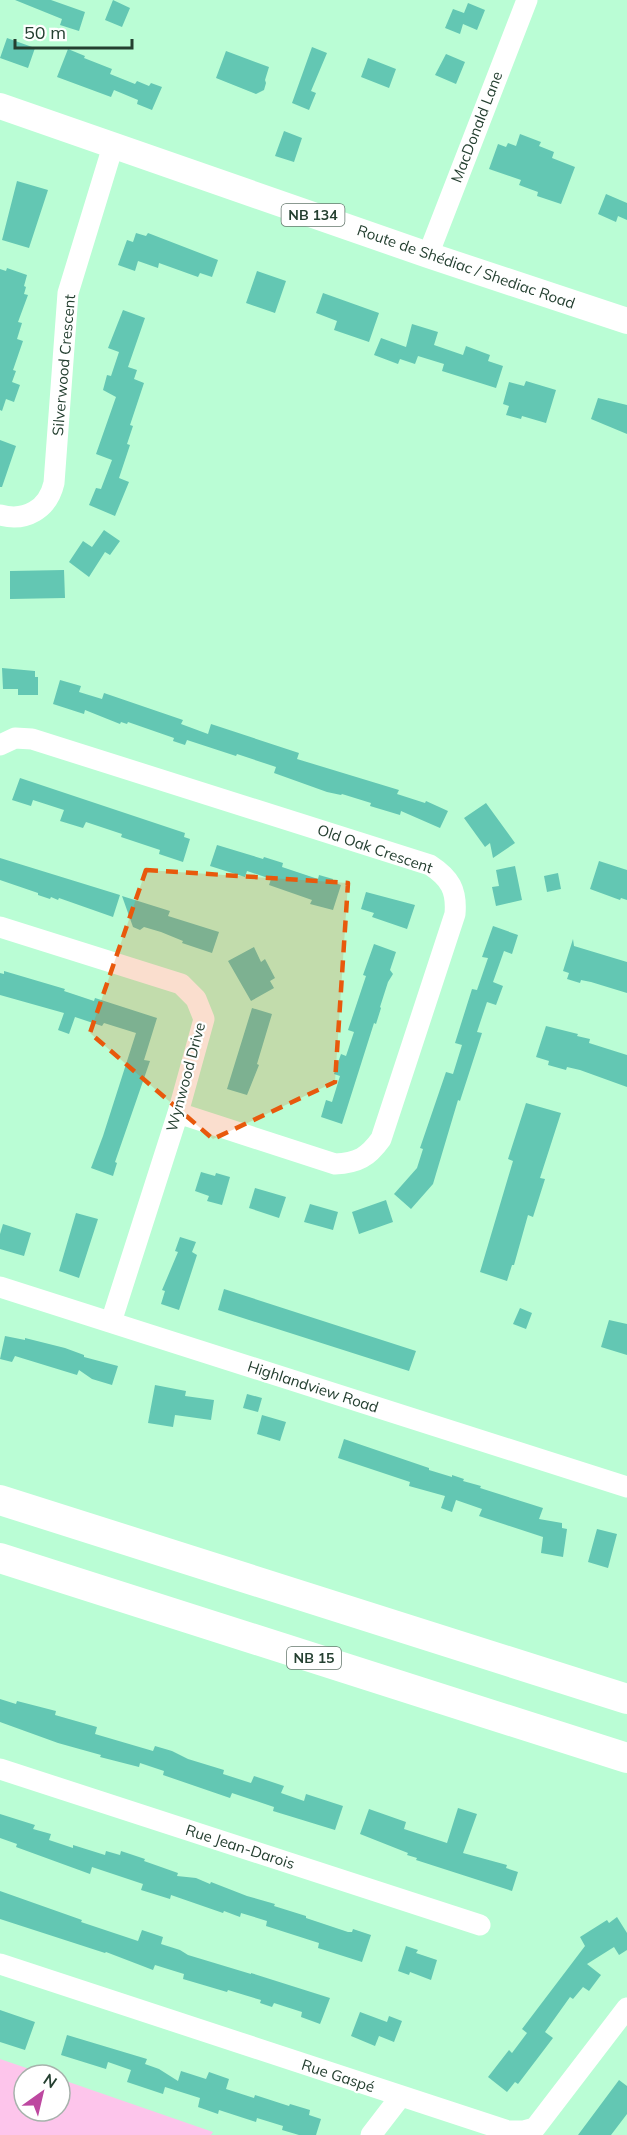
<svg xmlns="http://www.w3.org/2000/svg" width="627" height="2135" font-family="Mulish,sans-serif">
<style>
.green{fill:#fdc5eb}
.building{fill:#63c7b3}
.lines{fill:none;stroke-linecap:round;stroke-linejoin:round}
.minor{stroke:#fff;stroke-width:21}
.major{stroke:#fff;stroke-width:26}
.highway{stroke:#fff;stroke-width:30}
.marked{fill:#e8590c;fill-opacity:0.2;stroke:#e8590c;stroke-width:4.5;stroke-dasharray:12 8;stroke-linejoin:round}
.labels{text-anchor:middle;stroke-width:4.5;stroke-linejoin:round;paint-order:stroke}
.shield{fill:#fff;stroke:#66796e;stroke-width:1.5}
.shield-label{font-size:14px;font-weight:bold;fill:#243f30}
.street-label{font-size:15px;fill:#243f30;stroke:#fff}
</style>
<rect width="100%" height="100%" fill="#bafdd5"/>
<path class="green" d="M0,2059L47,2075H24V2111H60V2079L213,2132L211,2135H0Z"/>
<path class="building" d="M15,0H51L85,12L79,31L60,25L62,19Z
M113,0L130,8L122,27L105,20Z
M468,3L485,10L477,30L463,24L460,34L445,28L453,9L464,13Z
M7,38L35,48L28,68L0,58Z
M312,47L327,53L311,91L316,93L309,110L292,103Z
M68,49L85,56L84,58L112,69L110,74L135,84L137,81L149,86L151,83L162,87L152,110L137,104L138,100L114,90L111,97L57,77Z
M226,51L269,67L265,80L266,83L264,90L256,94L216,78Z
M446,54L465,62L456,84L435,75Z
M368,58L396,69L389,88L361,77Z
M284,131L302,138L294,162L275,156Z
M520,134L541,142L539,146L554,152L552,158L575,167L561,204L537,196L538,192L519,185L521,180L489,169L498,144L506,147L508,143L516,146Z
M17,181L48,190L29,248L2,240Z
M606,194L627,203V220L618,216L616,222L598,214Z
M136,233L146,236L148,233L218,260L212,277L200,273L198,277L159,263L158,268L138,261L135,271L118,265L127,240L133,242Z
M7,268L27,275L24,286L26,287L24,294L28,295L18,322L22,323L17,339L23,341L13,370L16,371L12,382L20,385L14,402L6,399L2,411L0,410V269L6,271Z
M257,271L286,281L275,313L246,303Z
M323,293L379,313L369,342L334,330L337,321L316,313Z
M123,310L145,318L128,367L137,370L134,379L144,383L130,425L133,426L127,444L130,445L119,478L129,482L115,516L89,505L96,488L101,489L112,460L96,454L116,397L103,390L107,375L111,376L119,352L108,348Z
M412,324L438,332L434,345L463,355L466,346L490,355L488,361L503,366L496,388L442,371L444,364L418,356L415,364L400,359L398,364L374,355L381,338L406,347Z
M526,381L556,390L546,423L522,416L521,419L506,415L509,406L503,404L509,382L524,386Z
M598,398L627,405V434L591,419Z
M0,440L16,446L2,487H0Z
M104,530L120,541L110,555L105,552L89,577L69,562L83,541L92,547Z
M64,570L65,598L10,599V571Z
M2,668L35,671V677H38V695H18V689H3Z
M60,680L81,686L79,692L102,699L104,693L183,720L181,724L208,734L211,724L299,753L297,759L399,790L397,794L425,803L426,801L448,811L440,828L401,811L400,815L370,806L371,803L342,794L341,795L327,792L274,773L276,767L237,754L236,756L187,740L185,745L173,741L174,738L128,722L127,724L121,722L120,724L85,710L84,714L53,704Z
M20,778L185,833L184,837L190,839L183,862L159,854L160,850L121,837L122,834L86,822L83,828L60,821L64,810L33,800L31,806L12,800Z
M486,803L515,843L493,858L490,843L485,847L464,818Z
M217,845L263,859L264,857L283,863L282,867L318,879L319,875L333,879L332,882L341,885L333,910L310,904L312,900L269,885L271,879L247,871L245,877L210,866Z
M0,858L120,895L113,917L59,898L58,900L51,897L50,899L38,895V893L0,880Z
M599,861L627,870V900L621,898L620,900L590,889Z
M515,866L522,900L496,906L492,887L499,886L496,870Z
M558,873L561,889L547,892L544,876Z
M366,892L415,905L407,929L372,917L374,913L361,909Z
M122,896L170,911L168,916L219,932L212,953L182,943L183,941L161,932L144,927L140,930L133,927Z
M493,926L518,935L512,954L504,951L493,982L503,986L496,1005L487,1002L477,1032L482,1033L460,1101L458,1100L433,1184L411,1209L394,1194L417,1168L423,1149L420,1148L446,1072L453,1074L462,1045L455,1043L472,989L477,990L488,958L482,957Z
M573,939L574,946L627,962V993L591,982L581,980L580,983L567,979L569,973L563,971Z
M374,944L396,952L390,970L393,974L388,982L380,1007L381,1008L376,1024L374,1023L342,1124L321,1117L326,1100L332,1102L340,1076L334,1074L341,1054L346,1056L354,1032L348,1030L366,976L363,975Z
M254,947L261,962L265,959L275,978L270,981L274,988L251,1001L228,961Z
M4,971L65,989L64,991L94,1001L95,998L157,1018L144,1060L150,1061L115,1162L117,1163L113,1176L91,1168L103,1136L136,1033L104,1023L102,1026L75,1017L69,1034L58,1030L64,1013L0,995V973L4,974Z
M252,1008L272,1014L257,1064L259,1065L247,1095L227,1089Z
M546,1026L578,1034L577,1036L590,1039L589,1043L627,1055V1087L580,1070L567,1067L566,1070L548,1065L549,1061L536,1057Z
M526,1103L561,1113L540,1178L545,1179L533,1217L528,1215L514,1265H512L507,1281L480,1272L513,1161L508,1159Z
M201,1172L215,1176L216,1173L230,1177L222,1205L207,1201L209,1196L195,1191Z
M255,1188L286,1197L279,1218L249,1208Z
M386,1200L393,1222L359,1234L352,1212Z
M310,1204L338,1212L333,1230L304,1222Z
M76,1213L98,1219L79,1278L59,1271Z
M3,1224L31,1233L24,1256L0,1249V1234Z
M180,1237L196,1242L192,1252L197,1255L179,1310L161,1304L165,1291L162,1290L178,1252L175,1251Z
M224,1289L416,1351L409,1371L218,1310Z
M520,1308L532,1313L526,1329L513,1324Z
M609,1320L627,1324V1355L601,1347Z
M5,1336L25,1340V1338L65,1348L84,1355V1357L118,1366L112,1385L92,1379L79,1370L77,1375L15,1356L12,1362L0,1359Z
M155,1385L186,1391L185,1396L214,1400L211,1420L175,1415L173,1427L148,1423Z
M247,1394L262,1398L258,1412L243,1408Z
M262,1415L286,1422L280,1441L257,1434Z
M344,1439L429,1468V1470L452,1477V1475L464,1479L463,1481L481,1486L480,1488L543,1508L539,1519L562,1523V1528L567,1529L563,1557L541,1553L543,1537L479,1516L482,1509L456,1500L452,1512L441,1508L445,1496L409,1486L410,1482L338,1458Z
M597,1529L617,1534L608,1568L588,1562Z
M0,1699L16,1704L17,1701L56,1711L55,1715L97,1727L95,1734L153,1751L155,1746L172,1751L188,1759L224,1770L223,1774L251,1783L254,1776L284,1786L281,1793L304,1801L306,1794L343,1806L335,1830L273,1811L274,1807L232,1793L230,1798L163,1775L164,1771L140,1763L139,1767L100,1757L101,1755L58,1743L0,1722Z
M458,1808L477,1814L463,1853L507,1865L506,1868L518,1872L512,1891L416,1860L417,1858L407,1855L408,1853L360,1834L369,1809L406,1822L404,1829L447,1843Z
M0,1814L35,1825L33,1829L51,1834L49,1840L73,1848V1845L105,1855L106,1851L120,1855L121,1851L145,1859L144,1861L178,1873L177,1876L196,1878L210,1884L211,1882L247,1896L275,1904L274,1906L306,1916V1918L348,1932H352L353,1929L371,1935L362,1962L318,1948L319,1943L266,1926L267,1921L241,1913L240,1917L224,1911L223,1913L171,1895L170,1899L141,1890L143,1884L92,1867L90,1874L16,1847L17,1844L0,1838Z
M0,1891L82,1920L81,1922L138,1941L142,1930L163,1937L161,1944L180,1950L188,1955L251,1974V1973L330,1998L322,2019L320,2024L301,2017L302,2012L274,2003L272,2007L260,2003L261,2000L228,1990L227,1992L183,1979L184,1974L155,1965L153,1970L106,1952L105,1953L0,1919Z
M617,1917L627,1933V1950L619,1955L614,1947L587,1964L601,1975L589,1991L583,1987L573,1999L570,1997L545,2032L553,2038L518,2084L515,2082L507,2092L488,2077L509,2050L512,2053L527,2033L522,2029L585,1946L580,1937L607,1920L609,1923Z
M406,1946L418,1950L416,1953L437,1960L431,1980L410,1972L409,1975L398,1971Z
M0,2010L35,2022L25,2050L0,2042Z
M360,2012L387,2022L389,2016L402,2021L394,2042L379,2036L375,2046L351,2036Z
M67,2035L147,2059L145,2064L159,2069L178,2081L181,2071L206,2079L209,2072L229,2079L226,2089L254,2098L255,2095L289,2106L290,2104L310,2110L309,2115L321,2119L316,2135H299L282,2130L283,2126L257,2118L256,2122L219,2110L218,2114L198,2107L200,2098L165,2087L163,2094L127,2082L131,2070L108,2062L106,2069L61,2055Z
M619,2080L627,2086V2114L611,2135H578Z"/>
<g class="lines">
<path class="minor" d="M428,255L527,0
M0,515C26,522 48,509 54,483L68,293L113,146
M0,745L15,738L32,739L430,865C450,878 457,890 455,914L381,1139C368,1157 358,1163 335,1164L178,1113
M0,927L181,984L196,999L204,1019L178,1113L111,1322
M0,1287L627,1487
M0,1769L480,1925
M0,1964L508,2131H524L535,2128L627,2008
M371,2135L401,2096"/>
<path class="major" d="M0,106L428,255L627,321"/>
<path class="highway" d="M0,1500L627,1699
M0,1558L627,1758"/>
</g>
<path class="marked" d="M146,870L348,883L335,1082L213,1139L90,1033Z"/>
<g class="labels">
<g class="shield">
<rect x="281.5" y="204" width="63" height="22" rx="4.5"/>
<rect x="287" y="1647" width="54" height="22" rx="4.5"/>
</g>
<g class="shield-label">
<text x="313" y="220">NB 134</text>
<text x="314" y="1663">NB 15</text>
</g>
<g class="street-label">
<text transform="translate(477 127) rotate(-69)" y="5">MacDonald Lane</text>
<text transform="translate(466 267) rotate(19)" y="5">Route de Shédiac / Shediac Road</text>
<text transform="translate(64 365) rotate(-85)" y="5">Silverwood Crescent</text>
<text transform="translate(375 849) rotate(19)" y="5">Old Oak Crescent</text>
<text transform="translate(186 1077) rotate(-75)" y="5">Wynwood Drive</text>
<text transform="translate(313 1387) rotate(18)" y="5">Highlandview Road</text>
<text transform="translate(240 1847) rotate(18)" y="5">Rue Jean-Darois</text>
<text transform="translate(338 2076) rotate(18)" y="5">Rue Gaspé</text>
</g>
</g>
<g transform="translate(42 2093) rotate(34)"><circle r="28" fill="#ffffff" stroke="#a7b2ac" stroke-width="1.5"/>
<path d="M0-4.5L10 22L0 15L-10 22Z" fill="#bd48a0"/>
<text y="-9" font-size="16" font-weight="bold" text-anchor="middle" fill="#243f30">N</text>
</g>
<path d="M15 39v9h117v-9" fill="none" stroke="#243f30" stroke-width="3"/>
<text x="24" y="39" font-size="18" fill="#243f30" stroke="#ffffff" stroke-width="4.5" paint-order="stroke">50 m</text>
</svg>
